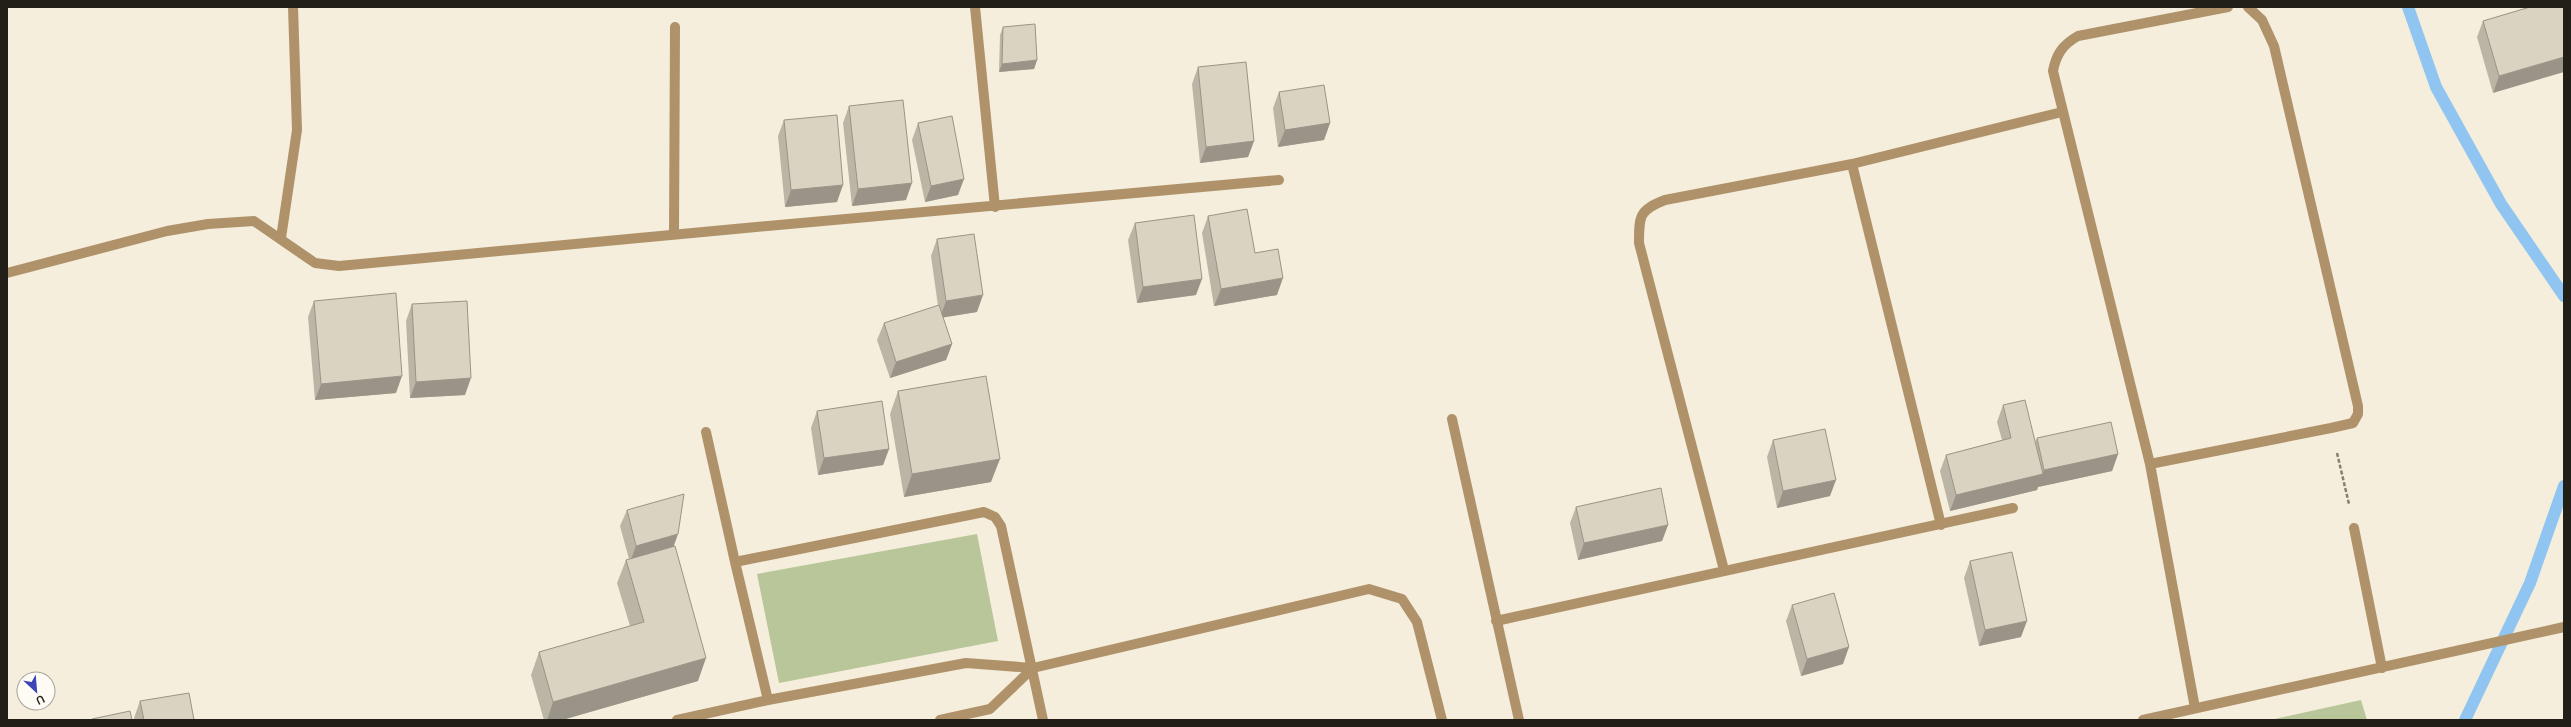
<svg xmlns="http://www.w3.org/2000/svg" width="2571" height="727" font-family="Lato,sans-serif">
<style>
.green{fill:#b8c699}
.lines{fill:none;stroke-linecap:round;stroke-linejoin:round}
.stream{stroke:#8fc5f0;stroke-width:12}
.path{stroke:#848073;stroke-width:2.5;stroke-dasharray:4 2;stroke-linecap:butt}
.service{stroke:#af926a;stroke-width:10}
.minor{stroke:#af926a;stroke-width:10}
.wall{fill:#bbb5a6}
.shaded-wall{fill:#999487}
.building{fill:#dad3c1;stroke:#999487}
</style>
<rect width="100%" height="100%" fill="#f5eedc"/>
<path class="green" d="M977,534L998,641L779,683L757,574Z
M2361,700L2367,720H2270Z"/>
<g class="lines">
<path class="stream" d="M2408,7L2436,87L2501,204L2564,296
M2465,720L2530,583L2564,486"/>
<path class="path" d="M2337,453L2349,504"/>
<path class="service" d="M281,238L297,130L293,7"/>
<path class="minor" d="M975,7L995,207
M1852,164L1941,525
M674,233L675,27
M7,273L167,231L208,224L254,221L315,263L339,266C652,235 966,209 1279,180
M1452,419L1519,720
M706,432L735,562
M2150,464L2331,428L2353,423L2358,414V406L2274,46L2262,20L2248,7
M2354,528L2382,668
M1724,570L1639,243C1639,216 1639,210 1665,200L1852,164L2062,112
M1496,621L2013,508
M768,700L735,562L984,512L995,517L1001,526L1043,720
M2195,708L2150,464L2053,71C2056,55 2062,45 2078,36L2228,7
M677,720L768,700L966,663L1033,668L1369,589L1402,599L1417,622L1442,720
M940,720L990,709L1033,668
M2143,720L2564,627"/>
</g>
<path class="wall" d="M2530,7L2493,93L2477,37L2483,21Z
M1003,27L1037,60L1034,69L999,72L1000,35Z
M1198,67L1254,141L1248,157L1200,163L1192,84Z
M1279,92L1330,123L1324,140L1278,147L1273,108Z
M849,106L906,200L852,206L843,123Z
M784,120L837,202L785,207L778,136Z
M918,123L958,195L925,202L912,140Z
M1208,216L1255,253L1277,295L1214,306L1202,233Z
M1135,223L1196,295L1137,303L1128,240Z
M937,239L977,312L943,317L952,344L946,360L890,378L877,340L884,323L938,306L931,256Z
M314,301L396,393L315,400L308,317Z
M412,304L465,395L410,398L406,321Z
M898,391L991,482L904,497L890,414Z
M2003,405L2035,442L2037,438L2118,454L2112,471L2038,487L2037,490L1950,511L1940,471L1946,455L2002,440L1997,422Z
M817,411L889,449L883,465L818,475L811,428Z
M1773,440L1830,496L1777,508L1767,457Z
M1576,507L1668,525L1662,541L1578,560L1570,523Z
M627,510L673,547L698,681L562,720H544L531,675L539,652L630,626L617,583L626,560L629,559L620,526Z
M1970,561L2021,637L1979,646L1964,578Z
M1792,605L1843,664L1801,676L1786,621Z
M140,701L194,720H135L134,718Z"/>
<path class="shaded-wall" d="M2564,57V72L2493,93L2499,76Z
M1037,60L1034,69L999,72L1002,64Z
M1330,123L1324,140L1278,147L1285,130Z
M1254,141L1248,157L1200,163L1206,147Z
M964,179L958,195L925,202L931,186Z
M912,183L906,200L852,206L858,189Z
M843,185L837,202L785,207L791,190Z
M1283,278L1277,295L1214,306L1221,289Z
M1202,279L1196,295L1137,303L1143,287Z
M983,295L977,312L940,318L946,301Z
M952,344L946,360L890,378L896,362Z
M402,376L396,393L315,400L321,384Z
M471,378L465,395L410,398L416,382Z
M889,449L883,465L818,475L824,458Z
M2118,454L2112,471L2038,487L2037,490L1950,511L1956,495L2042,474L2044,470Z
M1000,459L991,482L904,497L912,474Z
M1836,480L1830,496L1777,508L1783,491Z
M1668,525L1662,541L1578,560L1584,543Z
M678,534L672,551L630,562L636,546Z
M2027,621L2021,637L1979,646L1985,630Z
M1849,647L1843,664L1801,676L1807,659Z
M706,658L698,681L562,720H547L553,702Z"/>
<path class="building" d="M2530,7H2564V57L2499,76L2483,21Z
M1035,24L1037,60L1002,64L1003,27Z
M1246,62L1254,141L1206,147L1198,67Z
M1324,85L1330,123L1285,130L1279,92Z
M903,100L912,183L858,189L849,106Z
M837,115L843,185L791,190L784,120Z
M952,116L964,179L931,186L918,123Z
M1247,209L1255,253L1278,249L1283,278L1221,289L1208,216Z
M1194,215L1202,279L1143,287L1135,223Z
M974,234L983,295L946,301L937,239Z
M396,293L402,376L321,384L314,301Z
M467,301L471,378L416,382L412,304Z
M939,305L952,344L896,362L884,323Z
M986,376L1000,459L912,474L898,391Z
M2025,400L2043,474L1956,495L1946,455L2011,438L2003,405Z
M882,401L889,449L824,458L817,411Z
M2111,422L2118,454L2044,470L2037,438Z
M1825,429L1836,480L1783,491L1773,440Z
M1661,488L1668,525L1584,543L1576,507Z
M684,494L678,534L636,546L627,510Z
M675,546L706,658L553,702L539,652L644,622L626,560Z
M2012,552L2027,621L1985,630L1970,561Z
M1834,593L1849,647L1807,659L1792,605Z
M189,693L194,720H144L140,701Z
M130,711L132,720H92V719Z"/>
<rect width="2571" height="727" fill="none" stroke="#211f18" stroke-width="16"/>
<g transform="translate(36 691) rotate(154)"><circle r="19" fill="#fefbf4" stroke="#a6a39c"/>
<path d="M0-3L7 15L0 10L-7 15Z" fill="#3b44b8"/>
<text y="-6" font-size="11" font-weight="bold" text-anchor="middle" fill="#211f18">U</text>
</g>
</svg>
